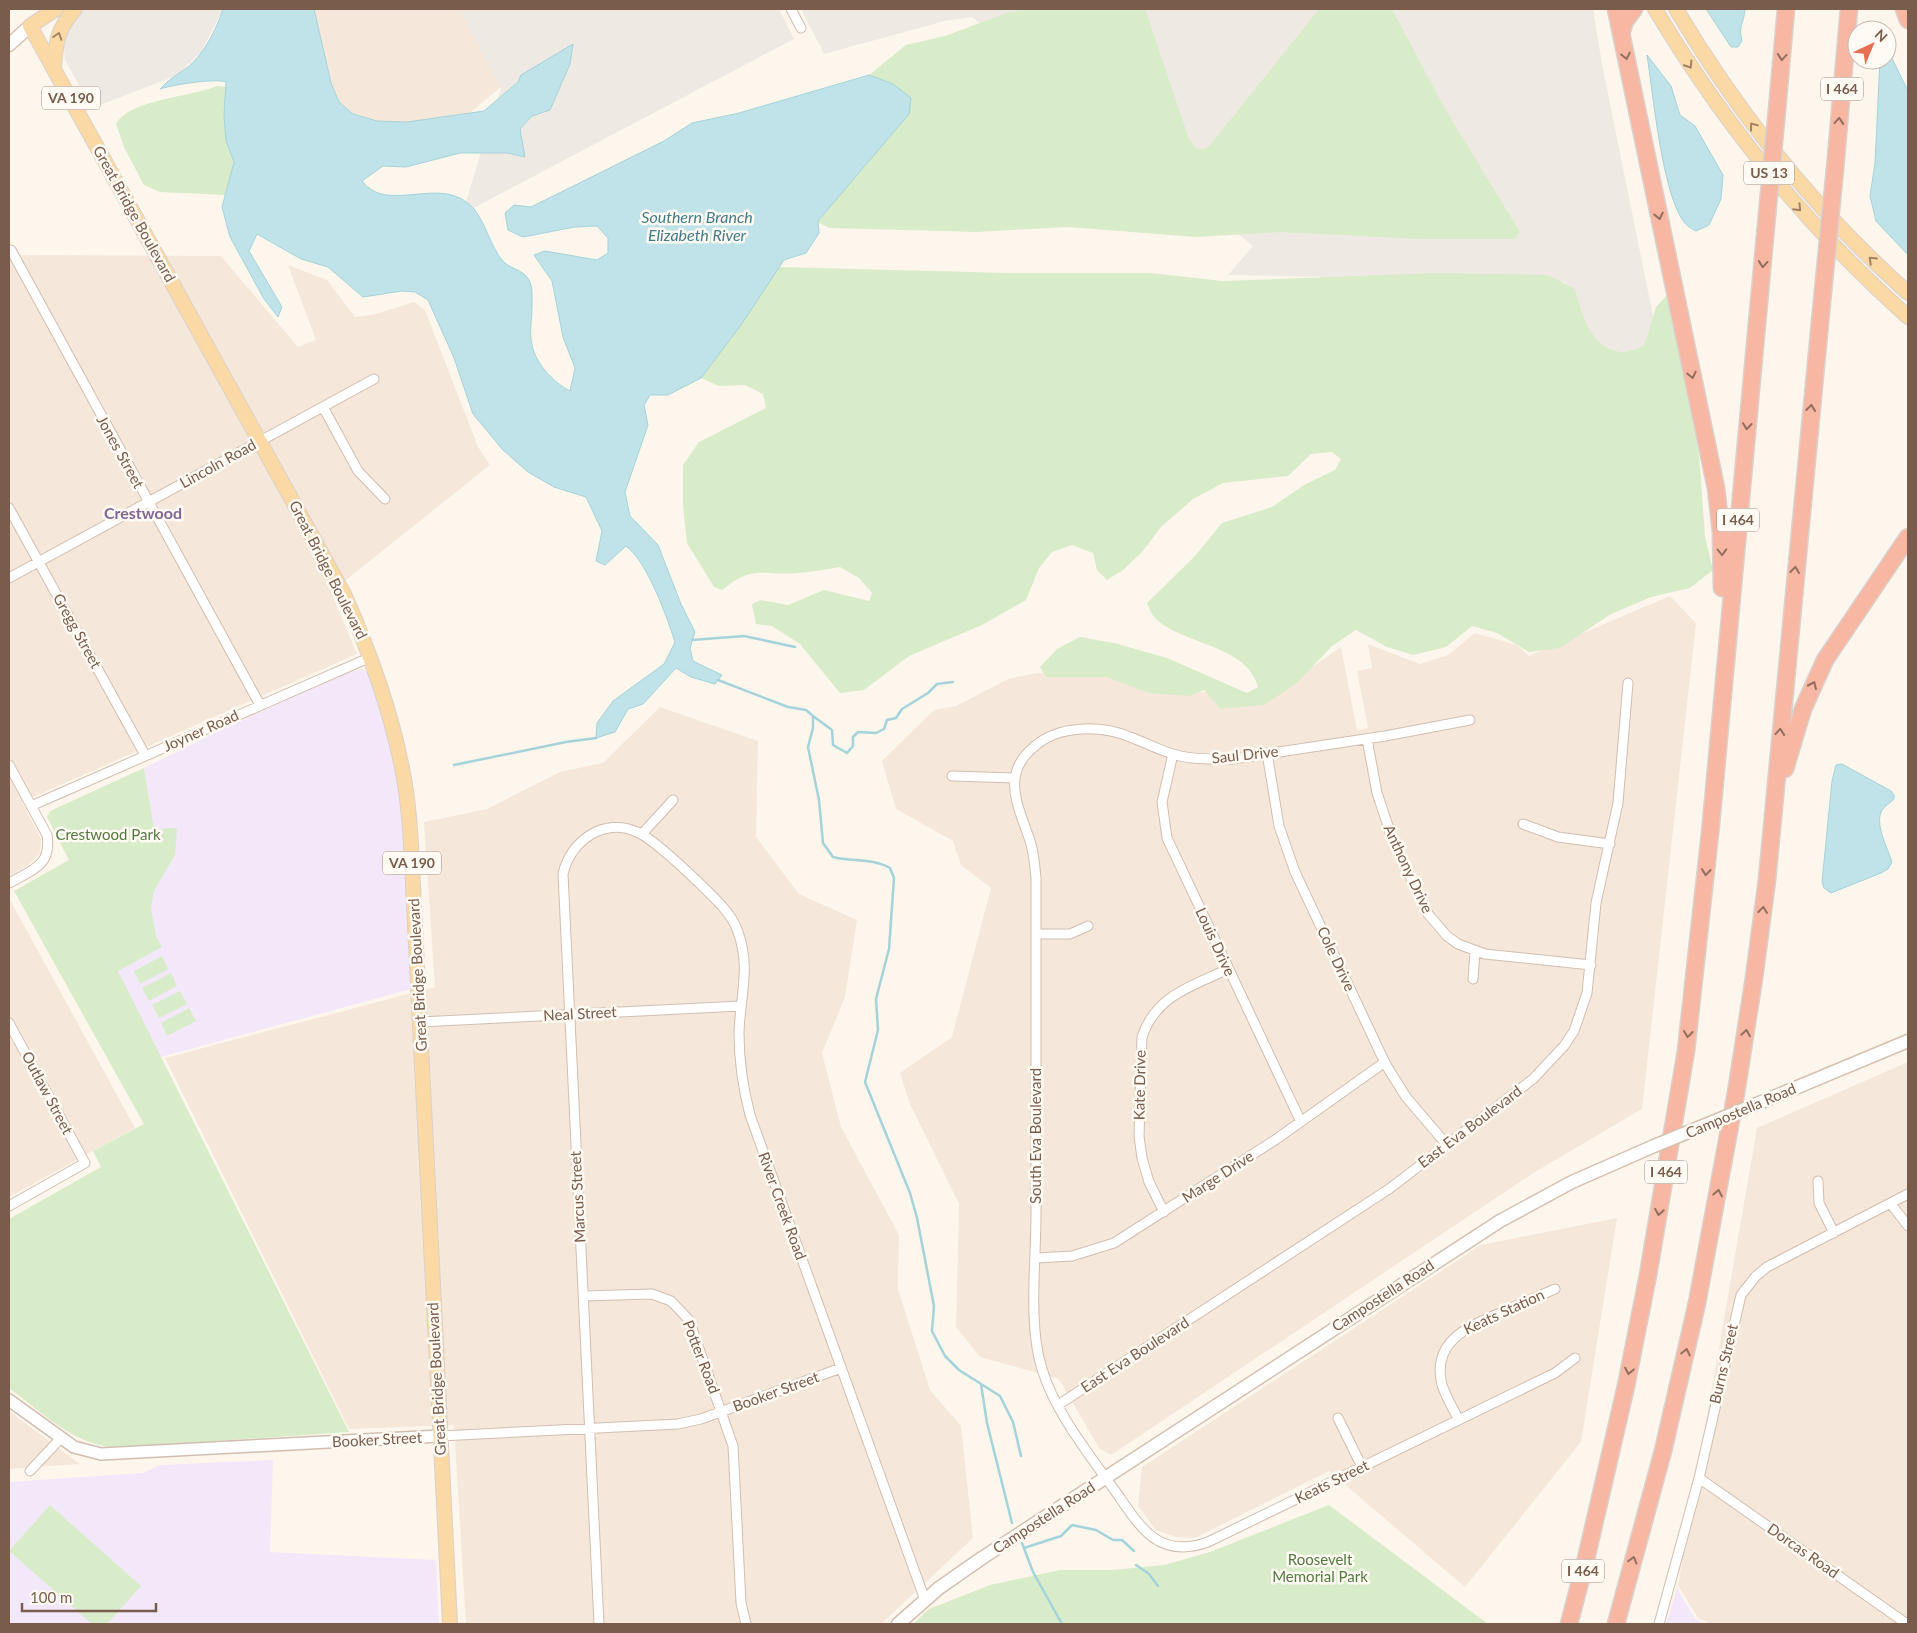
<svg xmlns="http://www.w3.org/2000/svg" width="1917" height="1633" font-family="Lato,sans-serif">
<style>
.residential{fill:#f5e8da}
.industrial{fill:#efe9e4}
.education{fill:#f3e8fa}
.green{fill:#d8ecc9}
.water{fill:#bfe3e8;stroke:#a5d3da}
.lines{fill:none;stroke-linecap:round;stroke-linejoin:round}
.stream{stroke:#a5d3da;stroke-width:2.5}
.minor-casing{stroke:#d1beb0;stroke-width:11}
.tertiary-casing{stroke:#d1beb0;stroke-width:14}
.secondary-casing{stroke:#d6c0b0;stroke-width:15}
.primary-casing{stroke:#dad1cd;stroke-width:16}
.motorway-casing{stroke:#dad1cd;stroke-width:19}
.minor{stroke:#fff;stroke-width:9}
.tertiary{stroke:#fff;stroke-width:11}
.secondary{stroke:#fff;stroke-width:12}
.primary{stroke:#fbd9a5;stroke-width:14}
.motorway{stroke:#f7b7a3;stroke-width:16}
.secondary-bridge-casing{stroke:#d6c0b0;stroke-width:15;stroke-linecap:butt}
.motorway-bridge-casing{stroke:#dad1cd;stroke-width:19;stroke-linecap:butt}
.secondary-bridge{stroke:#fff;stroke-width:12}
.motorway-bridge{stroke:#f7b7a3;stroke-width:16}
.oneway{stroke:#a18267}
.oneway2{stroke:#936e5e}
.labels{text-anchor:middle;stroke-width:5;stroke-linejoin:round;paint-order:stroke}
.shield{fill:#fffaf3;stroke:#a28b7f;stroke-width:1}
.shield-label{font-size:14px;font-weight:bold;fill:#7a5c4d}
.street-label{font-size:15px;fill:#7a5c4d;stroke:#fffaf3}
.park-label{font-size:15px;fill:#537a41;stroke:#fffaf3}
.water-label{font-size:16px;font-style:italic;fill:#437c86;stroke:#fffaf3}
.neighbourhood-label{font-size:16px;font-weight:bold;fill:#846695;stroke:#fffaf3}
</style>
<rect width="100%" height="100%" fill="#fdf6ec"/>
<path class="residential" d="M302,9H459L501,87L462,119L395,128L338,108Z
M9,255L221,256L298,347L316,340L288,265L327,280L355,317L376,314L414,302L425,310L478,447L490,465L331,592L357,654L22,802L41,839L40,853L27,866L9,876Z
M1670,596L1696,623L1642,1109L1535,1172L1111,1455L1099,1448L1059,1379L980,1357L956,1327L959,1204L910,1104L900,1073L952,1037L991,888L961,865L953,841L896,809L882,761L934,710L956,706L1008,679L1037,673L1092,674L1197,692L1260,693L1289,683L1341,647L1357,730L1368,728L1357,671L1372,668L1368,644L1420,664L1448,655L1475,633L1517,645L1529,656Z
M660,707L758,741L756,837L799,894L857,920L845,997L822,1053L841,1127L899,1235L898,1289L930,1390L961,1426L973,1538L881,1624H466L454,1425L349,1429L165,1058L435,987L424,822L487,809L560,772L603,763Z
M9,898L135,1128L9,1197Z
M1908,1062V1624H1711L1697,1617L1678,1585L1757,1128Z
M1617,1218L1581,1442L1465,1587L1329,1471L1195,1538L1176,1537L1156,1530L1138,1506L1142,1467L1481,1245Z
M9,1411L80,1464L9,1469Z"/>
<path class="industrial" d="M84,9H223L201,52L178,75L92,108L65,60L64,46L68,29Z
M459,9H779L794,39L462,214L501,88Z
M801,9H1593L1602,64L1687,484L1580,337L1565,282L1228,275L1253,246L972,17L945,21L824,54Z"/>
<path class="education" d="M362,669L369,673L386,722L400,791L411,989L161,1057L117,971L156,936L151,908L154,891L175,855L154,829L144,768L229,726L350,672Z
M273,1460L270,1552L436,1560L439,1624H9V1482L143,1473L161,1465Z
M1677,1588L1696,1620L1704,1624H1666Z"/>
<path class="green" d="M1029,9H1145L1188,136L1196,149H1204L1210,145L1319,9H1392L1444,107L1520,232L1515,239H1421L1281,232L1196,237L1067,227L977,232L829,228L818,222L846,186L893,84L869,75L906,45L945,36L1009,12Z
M217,86L227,87L224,116L226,141L234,162L225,195L160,192L144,185L124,147L116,124C130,99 192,97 217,86Z
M779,267L1009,273H1151L1222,281L1436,273L1548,275L1575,289C1582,314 1590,348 1621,352C1627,353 1637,348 1644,346L1656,307L1667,295L1699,454L1705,537L1713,570L1690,588L1651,597L1611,614L1560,648L1529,652L1497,633L1472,626L1446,647L1413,655L1387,647L1356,630L1332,646L1297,683L1264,705L1220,709L1204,690L1189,696L1149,693L1107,677H1046L1040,667L1057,649L1080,637L1114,643L1167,658L1247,693L1258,687C1247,644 1181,645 1154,617C1151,613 1149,607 1147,603L1195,556L1222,523L1272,507L1304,485L1335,470L1341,459L1332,452L1311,454L1288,476L1223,483L1193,499L1161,527L1142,552L1123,570L1107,580L1097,570L1093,553L1072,545L1052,552L1039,568L1026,600L982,625L909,656L864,690L840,693L800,644L772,626L756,624L752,604L761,600L788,605L824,590L869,601L872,593L859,578L840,567C826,569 812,572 798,573C762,576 754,564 722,590L714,587L687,543L683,506V465L699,442L766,408L763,394L745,385L719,386L701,378L741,325Z
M144,768L154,829L177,828L175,855L154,891L151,908L156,936L162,947L118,971L349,1432L114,1448C70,1442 44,1414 9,1388V1219L101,1167L93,1151L144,1124L14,891L69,860L47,817L50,811Z
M162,956L168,969L140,984L134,971Z
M171,973L177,986L149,1001L142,988Z
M180,991L187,1004L159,1018L152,1005Z
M189,1008L196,1021L167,1036L161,1023Z
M50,1505L141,1586L107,1624H92L9,1551Z
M1329,1505L1488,1624H913L929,1609L990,1585L1060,1570H1113L1164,1565L1210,1552Z"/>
<path class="water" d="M223,9H314L331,83L339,102L353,114L377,121L407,122L484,111L518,82L521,75L573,44L570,64L550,110L532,116L520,129L525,157L507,153H460L406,167L383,166L362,181C388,216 442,172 474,209C486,224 490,245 502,260C509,269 523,269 529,280C533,287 532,299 532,307C532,318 529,333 532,345C536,364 553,382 570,391L575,368L563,337L552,281L534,255L545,251L597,260L608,253V238L597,226L575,227L523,237L508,230L505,213L514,205L531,207L664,141L692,123L739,113L869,75L893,84L911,98L909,114L818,221L819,233L806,253L784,260L741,325L701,378L668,395H650L644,405L648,425L625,492L630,516L658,545L681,604L695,632L690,648L693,661L722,675L715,684L691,677L676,668L643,704L628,709L615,732L596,738L597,723L613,701L664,664L675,642C667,617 647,561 626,546L605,565L596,561L602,531L586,497L554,487L528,472L503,450L473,414L454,358L428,300L415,292L402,291L363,297L328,267L301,259L257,234L249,251L282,307L278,317L264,299L230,237L222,207L234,162L226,141L224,116L226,82C216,78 171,85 160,89C168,80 178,74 188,67C204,54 217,28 223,9Z
M1706,9H1745C1744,24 1738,24 1742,41L1738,47H1731Z
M1887,48L1908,91V255L1876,221L1870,196L1875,163L1880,60H1887Z
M1647,55L1671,86L1680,115L1695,126L1723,175L1721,199L1709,225L1696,231C1692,229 1686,225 1684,222C1662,193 1653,93 1647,55Z
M1842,764L1891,791L1894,795V799C1890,803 1885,806 1882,810C1874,824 1888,849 1892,862L1888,869L1881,873L1831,893L1824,888L1822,882L1832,781L1836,765Z"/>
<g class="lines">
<path class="stream" d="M692,640L744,636L795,647
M718,680L788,707L806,710L813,716V728L808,747L819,800L823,843L833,857C852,862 873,858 890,868L894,878L889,949L876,999L878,1030L865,1082L910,1193L917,1218L934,1306L932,1331L945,1356L959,1370L1000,1396L1013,1422L1021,1456
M813,716L832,730L833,745L847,753L853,746V737L858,732L876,733L884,729L887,720L896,718L902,709L928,693L937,684L953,682
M454,765L566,742L596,738
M981,1384L987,1423L1012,1523
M1022,1543L1033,1572L1062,1624
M1024,1548L1061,1536L1072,1525L1096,1530L1113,1540H1122L1134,1551
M1136,1565L1149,1574L1158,1586"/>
<g class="minor-casing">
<path id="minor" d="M791,9L801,28
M11,250L260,705
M323,407L358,471L385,499
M9,508L145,755
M9,578L374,379
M1470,720L1385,736L1233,759C1215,759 1197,760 1180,756C1162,752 1147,743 1130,737C1101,725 1059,725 1035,746C1025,754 1017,764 1015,778C1012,799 1025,824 1031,844C1034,855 1035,867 1036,878C1036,990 1036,1102 1036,1215C1036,1261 1028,1326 1042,1369C1055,1413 1092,1458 1118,1495C1142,1530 1160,1559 1208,1542L1555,1373L1575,1358
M1367,739L1377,793L1392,838L1428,914L1447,936L1458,944L1485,954L1591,965
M1267,753L1279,826L1295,872L1386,1065L1406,1097L1447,1145
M1173,754L1162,802L1167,838L1301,1122
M9,765L47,835C52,866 32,870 9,883
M952,776L1015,778
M31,806L371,657
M1523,824L1558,837L1610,844
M642,834L673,800
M1036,934H1070L1088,926
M1473,979L1475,952
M420,1022L741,1006
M9,1023L85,1163L9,1206
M1818,1181L1819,1203L1834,1233
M1891,1204L1908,1226
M1164,1212L1149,1182L1142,1158L1139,1136L1142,1037C1156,995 1191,987 1228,969
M1036,1258L1072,1256L1114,1243L1275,1140L1385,1062
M583,1296L652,1294L671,1301L689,1320L733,1446L741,1603L746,1624
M1058,1405L1389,1189L1533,1079L1564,1046L1574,1031L1587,993L1596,903L1618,803L1628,683
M1338,1418L1362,1467
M1459,1420C1453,1409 1446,1397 1442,1385C1431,1340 1470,1326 1502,1312C1519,1304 1537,1297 1555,1289
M440,1436L678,1424L701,1419L841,1368
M30,1471L60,1439
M1699,1478L1907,1624
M599,1624L563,874C570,841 604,817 637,832C655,839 707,890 722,906C729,914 735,923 738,932C751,968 740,997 739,1033C739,1062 743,1088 750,1115L925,1600
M1659,1624L1699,1478L1741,1295L1756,1276L1767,1267L1908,1194"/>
</g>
<g class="tertiary-casing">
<path id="tertiary" d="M9,1400L74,1447L101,1454L440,1436"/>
</g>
<g class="secondary-casing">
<path id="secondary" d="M9,45L30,26
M1752,1106L1908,1041
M898,1624L939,1588L982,1558L1500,1221L1572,1182L1654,1146"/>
</g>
<g class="primary-casing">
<path id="primary" d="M56,9L30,26L344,594C369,650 390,707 402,768C410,806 411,846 413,886L450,1624
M1655,9C1725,126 1806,226 1908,317
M1676,9C1739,115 1816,211 1908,293
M54,68C56,41 57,30 75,9"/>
</g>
<g class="motorway-casing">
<path id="motorway" d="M1616,9L1716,488L1721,532L1722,588
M1904,9L1908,20
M1621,34L1625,21L1634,9
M1776,121L1786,9
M1835,169L1849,9
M1785,769L1803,709L1825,660L1908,537
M1569,1624L1586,1559L1626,1386L1648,1275L1686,1051L1711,824L1767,215
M1616,1624L1663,1451L1697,1303L1736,1093L1754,978L1767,880L1823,291"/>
</g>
<use href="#minor" class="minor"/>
<use href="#tertiary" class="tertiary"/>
<use href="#secondary" class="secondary"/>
<use href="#primary" class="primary"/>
<use href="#motorway" class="motorway"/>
<g class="secondary-bridge-casing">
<path id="secondary-bridge" d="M1654,1146L1752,1106"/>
</g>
<g class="motorway-bridge-casing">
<path id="motorway-bridge" d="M1767,215L1776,121
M1823,291L1835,169"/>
</g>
<use href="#secondary-bridge" class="secondary-bridge"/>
<use href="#motorway-bridge" class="motorway-bridge"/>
</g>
<defs><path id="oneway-chevron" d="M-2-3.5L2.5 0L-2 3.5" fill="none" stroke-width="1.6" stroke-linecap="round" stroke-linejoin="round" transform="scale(1.25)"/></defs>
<g class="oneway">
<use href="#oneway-chevron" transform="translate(58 36) rotate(-72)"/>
<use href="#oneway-chevron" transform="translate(1689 65) rotate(58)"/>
<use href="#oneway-chevron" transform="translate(1753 126) rotate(-127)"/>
<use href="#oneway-chevron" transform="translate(1798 208) rotate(46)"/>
<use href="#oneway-chevron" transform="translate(1872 260) rotate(-136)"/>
</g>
<g class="oneway2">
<use href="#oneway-chevron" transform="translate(1626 56) rotate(78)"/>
<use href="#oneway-chevron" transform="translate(1782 57) rotate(95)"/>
<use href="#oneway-chevron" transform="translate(1839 121) rotate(-85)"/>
<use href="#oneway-chevron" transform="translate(1659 216) rotate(78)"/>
<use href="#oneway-chevron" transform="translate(1763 264) rotate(95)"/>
<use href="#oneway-chevron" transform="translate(1692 375) rotate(78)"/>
<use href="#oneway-chevron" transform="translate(1811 408) rotate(-84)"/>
<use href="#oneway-chevron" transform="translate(1747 426) rotate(96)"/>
<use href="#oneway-chevron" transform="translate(1722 552) rotate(88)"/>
<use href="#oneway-chevron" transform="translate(1795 570) rotate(-84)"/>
<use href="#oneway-chevron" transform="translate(1813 685) rotate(-66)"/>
<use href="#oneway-chevron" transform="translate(1780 732) rotate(-85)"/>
<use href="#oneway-chevron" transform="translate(1706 872) rotate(96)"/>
<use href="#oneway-chevron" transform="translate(1763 910) rotate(-83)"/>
<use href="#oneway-chevron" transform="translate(1746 1033) rotate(-81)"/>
<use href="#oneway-chevron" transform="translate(1688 1034) rotate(96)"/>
<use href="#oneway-chevron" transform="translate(1718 1193) rotate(-79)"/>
<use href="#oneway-chevron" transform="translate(1659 1212) rotate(99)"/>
<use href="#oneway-chevron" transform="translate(1686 1352) rotate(-77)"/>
<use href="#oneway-chevron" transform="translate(1629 1371) rotate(101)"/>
<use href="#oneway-chevron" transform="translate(1633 1560) rotate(-75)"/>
</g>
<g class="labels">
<g class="shield">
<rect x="1821" y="77.5" width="42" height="23" rx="4"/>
<rect x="42" y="86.5" width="58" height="23" rx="4"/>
<rect x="1744" y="161.5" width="50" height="23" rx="4"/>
<rect x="1717" y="508.5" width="42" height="23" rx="4"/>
<rect x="383" y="851.5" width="58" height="23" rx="4"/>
<rect x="1645" y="1160.5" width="42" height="23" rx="4"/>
<rect x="1562" y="1559.5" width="42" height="23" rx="4"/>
</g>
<g class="shield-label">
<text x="1842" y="94">I 464</text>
<text x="71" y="103">VA 190</text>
<text x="1769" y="178">US 13</text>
<text x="1738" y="525">I 464</text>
<text x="412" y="868">VA 190</text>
<text x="1666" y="1177">I 464</text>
<text x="1583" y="1576">I 464</text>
</g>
<g class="street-label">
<text transform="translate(134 214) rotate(61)" y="5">Great Bridge Boulevard</text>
<text transform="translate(120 452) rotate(61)" y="5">Jones Street</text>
<text transform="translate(218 464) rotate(-29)" y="5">Lincoln Road</text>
<text transform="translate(328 570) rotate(63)" y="5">Great Bridge Boulevard</text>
<text transform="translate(77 631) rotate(61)" y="5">Gregg Street</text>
<text transform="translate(201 731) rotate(-24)" y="5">Joyner Road</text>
<text transform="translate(1245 755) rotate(-6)" y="5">Saul Drive</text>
<text transform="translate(1408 869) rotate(65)" y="5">Anthony Drive</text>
<text transform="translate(1215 942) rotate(65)" y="5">Louis Drive</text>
<text transform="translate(1336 959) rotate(65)" y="5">Cole Drive</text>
<text transform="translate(418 975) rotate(-93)" y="5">Great Bridge Boulevard</text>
<text transform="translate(580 1014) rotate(-3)" y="5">Neal Street</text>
<text transform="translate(1140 1085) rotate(-89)" y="5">Kate Drive</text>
<text transform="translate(47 1093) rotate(62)" y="5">Outlaw Street</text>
<text transform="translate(1741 1111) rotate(-23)" y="5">Campostella Road</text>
<text transform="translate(1470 1127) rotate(-37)" y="5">East Eva Boulevard</text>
<text transform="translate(1036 1136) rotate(-90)" y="5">South Eva Boulevard</text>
<text transform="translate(1218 1177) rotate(-33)" y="5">Marge Drive</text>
<text transform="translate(578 1197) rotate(-93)" y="5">Marcus Street</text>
<text transform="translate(782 1206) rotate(70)" y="5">River Creek Road</text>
<text transform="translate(1383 1296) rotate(-33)" y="5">Campostella Road</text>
<text transform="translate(1504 1312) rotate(-25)" y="5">Keats Station</text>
<text transform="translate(1135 1355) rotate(-33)" y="5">East Eva Boulevard</text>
<text transform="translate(701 1357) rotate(69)" y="5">Potter Road</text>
<text transform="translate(1724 1364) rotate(-77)" y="5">Burns Street</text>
<text transform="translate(437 1379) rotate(-93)" y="5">Great Bridge Boulevard</text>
<text transform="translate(776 1392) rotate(-20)" y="5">Booker Street</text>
<text transform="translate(377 1440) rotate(-3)" y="5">Booker Street</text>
<text transform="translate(1332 1482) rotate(-26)" y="5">Keats Street</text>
<text transform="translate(1044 1518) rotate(-33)" y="5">Campostella Road</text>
<text transform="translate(1803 1551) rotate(35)" y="5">Dorcas Road</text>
</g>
<g class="park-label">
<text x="108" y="840">Crestwood Park</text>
<text x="1320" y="1565">Roosevelt<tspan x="1320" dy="17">Memorial Park</tspan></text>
</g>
<g class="water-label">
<text x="697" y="223">Southern Branch<tspan x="697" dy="18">Elizabeth River</tspan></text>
</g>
<g class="neighbourhood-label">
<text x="143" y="519">Crestwood</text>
</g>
</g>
<rect width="1917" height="1633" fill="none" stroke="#7a5c4d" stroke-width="20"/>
<g transform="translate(1872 45) rotate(44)"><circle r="24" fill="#fffaf3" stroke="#cabbb1"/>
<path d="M0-4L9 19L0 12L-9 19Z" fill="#e76f51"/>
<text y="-8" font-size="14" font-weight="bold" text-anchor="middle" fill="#7a5c4d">N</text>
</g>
<path d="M22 1603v8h134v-8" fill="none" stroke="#7a5c4d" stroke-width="2.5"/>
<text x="30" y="1603" font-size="15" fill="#7a5c4d" stroke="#fffaf3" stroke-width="4" paint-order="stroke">100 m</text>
</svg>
